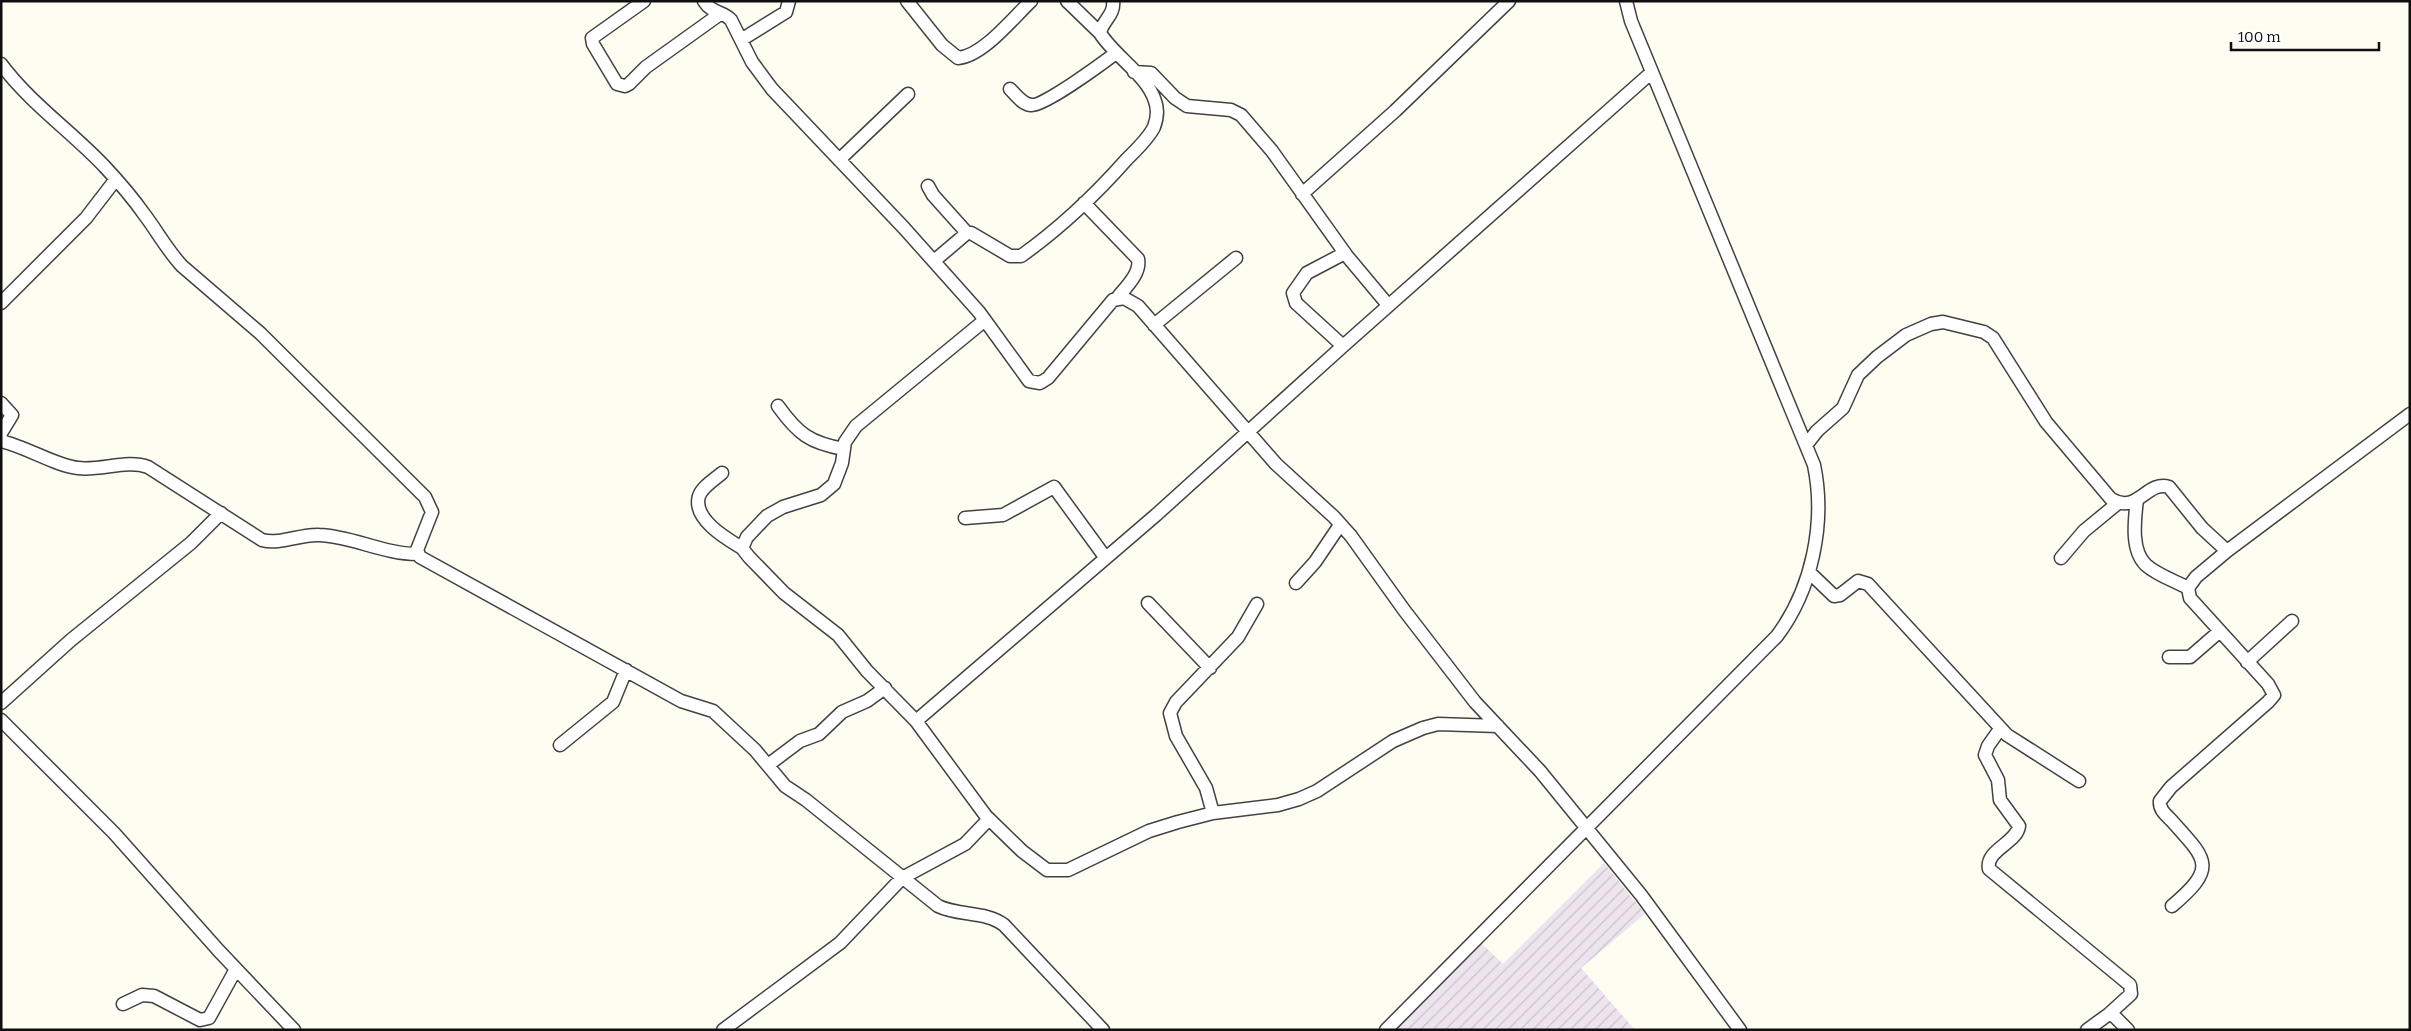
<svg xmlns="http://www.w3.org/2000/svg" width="2411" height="1031" font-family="Bitter,serif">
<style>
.industrial{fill:url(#industrial-furrows)}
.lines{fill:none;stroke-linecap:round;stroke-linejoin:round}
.minor-casing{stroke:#424242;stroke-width:15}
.minor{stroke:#fff;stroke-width:12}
</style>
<defs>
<pattern id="industrial-furrows" width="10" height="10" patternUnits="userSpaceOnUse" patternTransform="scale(1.25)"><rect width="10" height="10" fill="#ede4ed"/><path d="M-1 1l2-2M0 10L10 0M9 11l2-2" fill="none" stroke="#cac2ca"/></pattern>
</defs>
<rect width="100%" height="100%" fill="#fefdf2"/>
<path class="industrial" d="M1604,863L1645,914L1581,968L1635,1030H1396L1481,943L1503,964Z"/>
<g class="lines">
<g class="minor-casing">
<path id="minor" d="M644,1L592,38L593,44L617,84L625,86L629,84L646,67L720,14
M704,1C712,14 723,11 731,20L752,62L772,89L904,228L979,312L1029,381L1040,383L1048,378L1113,300L1124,298L1138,306L1276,464L1334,517L1351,536L1404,610L1475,702L1540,771L1641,895L1740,1030
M907,1L942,45L958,58C983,56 1013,18 1031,1
M1067,1L1100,33
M741,40L786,12L789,1
M1,64C30,103 72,132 105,167C119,182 132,197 144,214C157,231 167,250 182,266L260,333L425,497L432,512L417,550L420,557L681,701L713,711L755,750L785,786L806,800L938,906C958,916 986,911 1004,925L1103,1030
M1134,72L1151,73L1175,98L1187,106L1231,110L1241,115L1272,151L1347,256L1388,305
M1010,89C1016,95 1022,104 1031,105C1043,107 1104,62 1116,53
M839,160L908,94
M928,186L933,195L967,233
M1302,194L1395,111L1509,1
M1084,203L1138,259C1141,273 1126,287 1118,297
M934,261L967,233H971L1010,256H1021C1059,229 1096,194 1127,159C1137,149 1148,139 1154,127C1157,119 1158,109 1155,101C1147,75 1114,56 1100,33C1102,21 1115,15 1113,1
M1,303L86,218L116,179
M985,320L856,426L845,442L842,463L834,484L821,495L783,507L767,516L747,537L742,548L749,557L784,593L838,635L867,671L916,721L986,816L1022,851L1047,870H1068L1149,831L1178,822L1213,813L1278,805L1299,799L1317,791L1393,741L1423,728L1438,724L1498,726
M1154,325L1236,258
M1343,346L1296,303L1293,293L1307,273L1345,253
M1,403L12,415L1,433
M778,406C798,434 810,443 844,449
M1,441C27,447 56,466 78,468C101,471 127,459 148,467L262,540C280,545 300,534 319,535C352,536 383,554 417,554
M1806,445L1817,431L1843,408L1858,375L1877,357L1906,335L1931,324L1943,322L1984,332L1993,338L2046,422L2111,499C2138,515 2146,480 2169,487L2202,528L2227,551
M722,473C715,479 702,487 699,496C692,519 727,539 742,548
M2137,499C2135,518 2130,550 2146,565C2157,575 2175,581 2188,588
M965,518L1003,515L1054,487L1105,557
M2061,558L2084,531L2118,503
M1809,572L1834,596L1840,595L1858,581L1868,584L2007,735L2079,781
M1296,583L1315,562L1340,525
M1148,603L1210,668
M2169,657H2190L2220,631
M2247,662L2292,621
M1,703L71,640L191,543L221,513
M1,720L114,833L219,951L294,1030
M916,721L1156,515L1343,346L1652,72
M2000,729L1988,746L1985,755L1998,780L2000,800L2019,826C2017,843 1985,850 1989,869L2130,985L2131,994L2109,1014
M560,745L613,702L626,670
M768,765L800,741L819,734L842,712L867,701L885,688
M1213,813L1206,788L1176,736L1170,713L1176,702L1238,637L1257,604
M2172,906C2218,867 2207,860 2171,820C2165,814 2159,809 2160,801L2171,787L2268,702L2274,695L2268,684L2190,598L2188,588L2196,577L2227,551L2410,414
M123,1004L142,995L154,996L200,1020L209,1018L236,969
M723,1030L840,943L902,878L965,844L989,819
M1386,1030L1777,636C1812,589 1826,523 1814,465L1631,21L1626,1
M2087,1030L2109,1014L2115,1017L2128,1030"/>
</g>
<use href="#minor" class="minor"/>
</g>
<rect width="2411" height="1031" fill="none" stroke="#0f0f0f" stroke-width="5"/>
<path d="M2231 42v8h148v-8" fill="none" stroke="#0f0f0f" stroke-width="2.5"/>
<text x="2238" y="42" font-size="15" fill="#0f0f0f" stroke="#ffffff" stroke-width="4" paint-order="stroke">100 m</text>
</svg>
